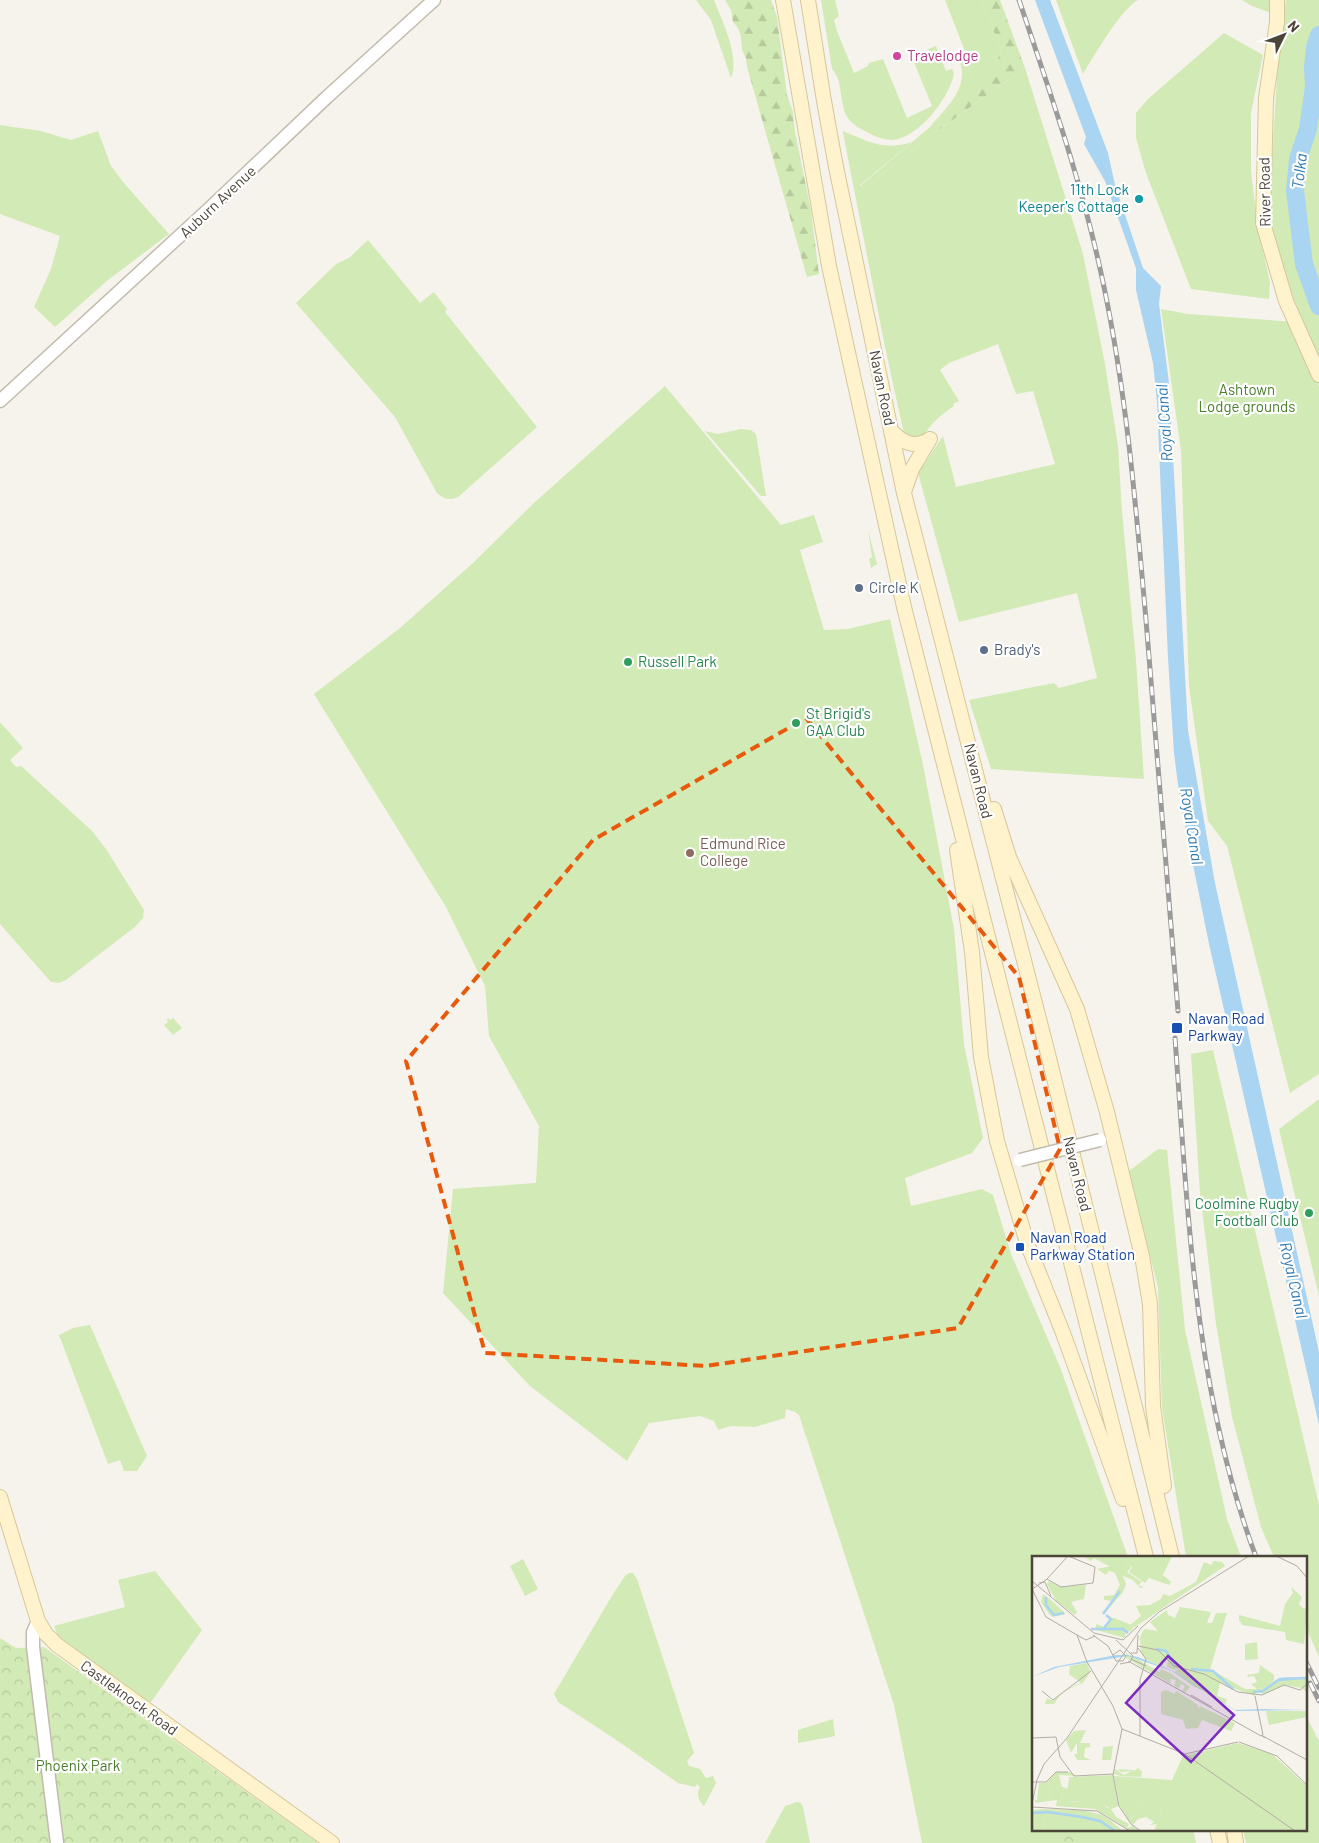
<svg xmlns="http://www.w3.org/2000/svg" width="1319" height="1843" font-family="Barlow,sans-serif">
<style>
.green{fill:#d2eab5}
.forest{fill:url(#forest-firs)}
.park{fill:url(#park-crowns)}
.water{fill:#a9d4f2}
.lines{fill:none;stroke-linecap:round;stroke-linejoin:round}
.river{stroke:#a9d4f2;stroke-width:18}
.tertiary-casing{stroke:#c2bbae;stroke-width:15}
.secondary-casing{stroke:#d6c79b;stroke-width:16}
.tertiary{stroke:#fff;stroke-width:12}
.secondary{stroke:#fff3cd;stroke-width:14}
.rail-casing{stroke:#9a9a9a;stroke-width:5}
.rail{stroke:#fff;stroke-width:3;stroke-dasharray:9;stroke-linecap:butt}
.tertiary-bridge-casing{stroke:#c2bbae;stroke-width:15;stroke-linecap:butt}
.tertiary-bridge{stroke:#fff;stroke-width:12}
.marked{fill:none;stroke:#e8590c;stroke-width:4;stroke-dasharray:10 6;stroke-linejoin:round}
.hotel-dot{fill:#d1479c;stroke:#fff;stroke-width:2}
.culture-dot{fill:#0f9aa8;stroke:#fff;stroke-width:2}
.service-dot{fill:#5c6f8a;stroke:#fff;stroke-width:2}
.leisure-dot{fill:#2e9e5b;stroke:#fff;stroke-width:2}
.education-dot{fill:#8d6e63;stroke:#fff;stroke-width:2}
.transit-dot{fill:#1a4fb4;stroke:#fff;stroke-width:2}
.labels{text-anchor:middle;stroke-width:4.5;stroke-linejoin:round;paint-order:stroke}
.hotel-label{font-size:15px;fill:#b23c85;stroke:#fff;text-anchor:start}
.culture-label{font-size:15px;fill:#0d838f;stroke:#fff;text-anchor:end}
.street-label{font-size:15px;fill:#4b4439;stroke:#fff}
.park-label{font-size:15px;fill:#4a7f2a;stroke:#fff}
.service-label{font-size:15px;fill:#4e5e75;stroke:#fff;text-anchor:start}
.leisure-label{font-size:15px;fill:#27864d;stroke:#fff;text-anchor:start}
.education-label{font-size:15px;fill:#785e54;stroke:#fff;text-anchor:start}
.transit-label{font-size:15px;fill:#164399;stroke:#fff;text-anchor:start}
.water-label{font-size:16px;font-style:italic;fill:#2e7ab2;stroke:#fff}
.inset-river{fill:none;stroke:#a9d4f2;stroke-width:2.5}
.inset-road{fill:none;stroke:#b2ada4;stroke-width:1}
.view{fill:#7b2cbf;fill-opacity:0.15;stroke:#7b2cbf;stroke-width:2.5}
.inset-edge{fill:none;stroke:#4b4439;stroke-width:2.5}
</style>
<defs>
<pattern id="forest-firs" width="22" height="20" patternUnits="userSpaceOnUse" patternTransform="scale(1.25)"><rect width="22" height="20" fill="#d2eab5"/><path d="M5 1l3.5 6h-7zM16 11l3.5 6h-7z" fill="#b6ca9c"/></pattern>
<pattern id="park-crowns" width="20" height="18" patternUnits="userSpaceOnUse" patternTransform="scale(1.25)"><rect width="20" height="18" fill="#d2eab5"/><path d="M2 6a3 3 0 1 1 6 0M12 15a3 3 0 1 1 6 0" fill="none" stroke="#b6ca9c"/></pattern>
</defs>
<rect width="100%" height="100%" fill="#f6f3ec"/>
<path class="green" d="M696,0H714C722,21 740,56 731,78L711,20Z
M821,0H835L839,16L834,20L837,31L854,73L868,66L869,63L883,59L907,118L932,106L911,55L919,53L921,54L924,60L930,57L928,49L936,46L946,71L952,69L954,73C950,97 919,138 892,140C883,140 874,136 867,132C861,129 855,126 851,122C837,107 845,83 832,69Z
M945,0H982L1001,50L995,67L972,86L930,127C945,109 969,89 960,63L968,59Z
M1056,0H1138C1121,9 1094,56 1083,74Z
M1242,0H1272L1271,13L1252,6Z
M1286,0H1319V361L1284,274L1272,228L1270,190L1279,45Z
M1224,33L1263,55L1251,113V172L1258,229L1270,282L1269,299L1191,289L1146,173L1136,138V113L1148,99Z
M1025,68L1083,254L1105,364L1118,446L1122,512L1136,660L1144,779L991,769L969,700L1054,683L1059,688L1097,678L1077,593L959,622L918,473L943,436L956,487L1055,464L1033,391L1016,394L998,344L949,363L940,370L959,401L953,404L954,406C942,414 931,423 924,435L913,439L904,434L885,347L843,133V131C869,142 884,151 912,142L859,186L865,188L937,131Z
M0,125L41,131L71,140L98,131L111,166L123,182L169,234L108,280L55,327L34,307L51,269L60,236L0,214Z
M368,240L420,303L434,292L447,309L445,312L537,427L458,497C449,501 444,499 437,493L395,417L296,303L336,264L349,258Z
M1161,309L1188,314L1295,322L1319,386V1074L1290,1093L1227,846L1208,821L1189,686L1181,451Z
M665,386L781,525L814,515L823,542L800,550L824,630L848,629L890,619L923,765L954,929L964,1044L983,1138L972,1153L905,1178L911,1206L982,1189L993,1195L1011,1254L1060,1367L1128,1557H1033V1829H1193L1196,1843H922L894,1705L799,1415L795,1412L786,1409L785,1418L755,1427L731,1426L718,1430L714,1421L700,1416L649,1423L627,1461L530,1386L443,1293L453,1189L536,1183L539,1126L489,1036L485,986L446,907L314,694L400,628L473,563L535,502Z
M741,429L751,430L756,434L766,496H761L705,431L718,434Z
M868,530L877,564L871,568L869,559L872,557Z
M0,722L23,748L10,760L16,767L21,766L92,831L106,849L144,910L143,918L136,926L66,980L59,983L51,982L0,924Z
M168,1018L170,1020L173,1018L182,1028L173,1035L164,1025L168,1022L167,1020Z
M1213,1050L1319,1505V1657L1305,1625V1557H1274L1261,1527L1232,1417L1216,1324L1200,1193L1191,1054Z
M1319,1099V1296L1279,1129Z
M1158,1149L1167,1150L1185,1330L1227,1519L1241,1557H1186L1162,1408L1158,1288L1129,1171Z
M90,1325L147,1456L137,1471H124L120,1460L108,1464L59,1335L73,1328Z
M523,1559L538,1589L525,1596L510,1566Z
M155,1571L202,1630L151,1702L144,1701L59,1639L54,1626L125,1607L118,1580Z
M629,1573H633L637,1579L694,1753L687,1761L689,1766L700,1769L706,1778L713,1776L716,1783L704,1806C698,1800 696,1794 700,1787L697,1784L695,1787L678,1783L612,1737L558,1702L554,1694L613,1594L625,1576Z
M1305,1714L1319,1741V1843H1246L1243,1829H1305Z
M833,1719L835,1736L798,1743V1730Z
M797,1802L801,1803L803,1807L810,1843H765L785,1806Z"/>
<path class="forest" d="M725,0H771L777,17L787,95L793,112L795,132L811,211L819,274L807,277L747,67L746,58L742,50L741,37L738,28L733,22L731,10Z
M982,0H1000L1025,68L937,131L865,188L859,187L930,127L972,86L995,67L1001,50Z"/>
<path class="park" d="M0,1638L16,1648L44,1647L318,1843H0Z
M1049,1829H1075L1078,1838L1073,1843H1055Z"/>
<path class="water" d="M1035,0H1050L1108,153L1115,185L1143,268L1161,286L1159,304L1169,383L1188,730L1215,883L1319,1352V1425L1209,944L1180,800L1174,753L1168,658L1157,402L1153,363L1136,290V268L1105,181L1084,144L1086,137Z"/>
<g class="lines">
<path class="river" d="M1319,35L1315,47L1313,67L1314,87L1308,129L1298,159L1295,191L1304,264L1319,306"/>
<g class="tertiary-casing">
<path id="tertiary" d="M0,401L209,209L327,97L434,0
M38,1621L33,1632V1647L57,1843"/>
</g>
<g class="secondary-casing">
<path id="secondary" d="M783,0L829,266L904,607L1146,1557
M808,0L824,101L836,167L904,493L1047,1050L1172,1557
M1277,0V22L1266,98L1263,223L1286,301L1319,375
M891,430C902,443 915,449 930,439
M904,492L912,469L930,439
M994,809L1009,857L1077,1009L1107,1112L1142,1256L1150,1304L1153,1406L1164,1486
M957,850L972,952L981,1057L997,1141L1027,1243L1063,1333L1123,1499
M0,1497L38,1621L46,1634L57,1645L332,1843
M1217,1829L1220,1843
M1234,1829L1236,1843"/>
</g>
<use href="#tertiary" class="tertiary"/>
<use href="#secondary" class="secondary"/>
<g class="rail-casing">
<path id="rail" d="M1019,0C1051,95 1084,189 1104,287C1127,397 1136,508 1146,620C1157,750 1167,881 1178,1011
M1175,1038C1188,1212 1194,1391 1256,1557
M1305,1660L1319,1688
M1310,1683L1319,1701"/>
</g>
<use href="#rail" class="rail"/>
<g class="tertiary-bridge-casing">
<path id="tertiary-bridge" d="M1020,1160L1100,1140"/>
</g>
<use href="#tertiary-bridge" class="tertiary-bridge"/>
</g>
<path class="marked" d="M806,718L1019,977L1060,1149L958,1328L706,1366L485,1353L406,1061L593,840Z"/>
<circle class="hotel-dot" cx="897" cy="56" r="5"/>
<circle class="culture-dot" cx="1139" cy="199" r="5"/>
<g class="service-dot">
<circle cx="859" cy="588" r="5"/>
<circle cx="984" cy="650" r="5"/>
</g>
<g class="leisure-dot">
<circle cx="628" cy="662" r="5"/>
<circle cx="796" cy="723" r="5"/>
<circle cx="1309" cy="1213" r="5"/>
</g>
<circle class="education-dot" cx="690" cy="853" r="5"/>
<g class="transit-dot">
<rect x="1171" y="1022" width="12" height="12" rx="2.5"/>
<rect x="1015" y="1242" width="10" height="10" rx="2.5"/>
</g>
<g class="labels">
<g class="hotel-label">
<text x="907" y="61">Travelodge</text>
</g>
<g class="culture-label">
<text x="1129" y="195">11th Lock<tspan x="1129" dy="17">Keeper's Cottage</tspan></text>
</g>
<g class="street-label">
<text transform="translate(1265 192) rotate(-91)" y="5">River Road</text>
<text transform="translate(218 202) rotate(-43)" y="5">Auburn Avenue</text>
<text transform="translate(882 388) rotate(78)" y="5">Navan Road</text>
<text transform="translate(978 781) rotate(76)" y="5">Navan Road</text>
<text transform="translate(1077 1174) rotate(76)" y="5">Navan Road</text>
<text transform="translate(129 1698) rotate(36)" y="5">Castleknock Road</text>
</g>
<g class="park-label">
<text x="1247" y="395">Ashtown<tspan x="1247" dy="17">Lodge grounds</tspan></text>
<text x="78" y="1771">Phoenix Park</text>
</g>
<g class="service-label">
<text x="869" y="593">Circle K</text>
<text x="994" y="655">Brady's</text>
</g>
<g class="leisure-label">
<text x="638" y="667">Russell Park</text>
<text x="806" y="719">St Brigid's<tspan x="806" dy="17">GAA Club</tspan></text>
<text x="1299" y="1209" text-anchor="end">Coolmine Rugby<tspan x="1299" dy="17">Football Club</tspan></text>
</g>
<g class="education-label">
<text x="700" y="849">Edmund Rice<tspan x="700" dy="17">College</tspan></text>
</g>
<g class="transit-label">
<text x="1188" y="1024">Navan Road<tspan x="1188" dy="17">Parkway</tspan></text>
<text x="1030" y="1243">Navan Road<tspan x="1030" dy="17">Parkway Station</tspan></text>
</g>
<g class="water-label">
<text transform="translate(1299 171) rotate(-83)" y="6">Tolka</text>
<text transform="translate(1164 423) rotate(-94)" y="6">Royal Canal</text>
<text transform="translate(1192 826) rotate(81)" y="6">Royal Canal</text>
<text transform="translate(1294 1280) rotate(77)" y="6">Royal Canal</text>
</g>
</g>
<g transform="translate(1032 1556)">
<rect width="275" height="275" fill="#f6f3ec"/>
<path d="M51,0H140L131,19L139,26L137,29L117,22L113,27L97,16L100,11L95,8L91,14L82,13L62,2L59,5ZM181,5L190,6L193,10L103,71L98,69L109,60L104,50L118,49L129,43L131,38L138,40L164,26L172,6L180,9ZM259,31L270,41L267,48L272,53L275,51L272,88L254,84L253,76L210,69L207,64V59L248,70L253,48L261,37ZM148,51L179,56L175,67H180L184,57H195L178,113L213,133H225L219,128L225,126L222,120L216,121L215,119L227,117L228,109L242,119V124L233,133L223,136V140L188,127L185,140L195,143L193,148L175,138V132L174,136L162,131L142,116L147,112L142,114L135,111L136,102L131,105V111L115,104L109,96L108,81L112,73L126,75L118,66L135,54L136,59L143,62ZM225,86L226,103L213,104V88ZM94,97L128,116L129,113L138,117L158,131L153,137L150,135L153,130L149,128L147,133L142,129L144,124L138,123L139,128L94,102ZM55,107L58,116L51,127L30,136L22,148H13L15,142L21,145L31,135L49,127L37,118L38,110ZM134,134L143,138L144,135L157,143L166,149V153L168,150L203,167L199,175L170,164L166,172L154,173L151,164L129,158V136ZM54,174L48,187H58V191L53,192L52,201L59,204H45L42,198H45V187L39,197L34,184L42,175ZM81,190L79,204H70L71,191ZM106,212L110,216L109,221L89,220L82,218L83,213L92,219L100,215L89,216L86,213L100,214L102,215ZM81,219L85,241L79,252L62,245L29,246L30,235L36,231L37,221ZM7,227H14L19,232L17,244H5ZM105,248L131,250L125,268L118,269L122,266L114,261L106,263L101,269L97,265L106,252ZM10,253L13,275H0V254ZM70,259L79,265L91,275H70Z" fill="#d2eab5"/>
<path d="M95,8L99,11L95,16L110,26L106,29L112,31L108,32L101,24L91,20L94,28L91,36L71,59L80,45L72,44V40L82,39L88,29L83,17L77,15L74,19L65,13L79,10L91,14ZM11,38L19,44L34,58L21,61L17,58L9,46ZM79,62H82L102,70L99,75L94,76L93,82L64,74V68L72,71ZM24,216H37L46,220L27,219L30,231L34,232L30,235L29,246H46L53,239L57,245L65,244L76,252L85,241L87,250L79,253L84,261L97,268L95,272L101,270L108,275H99L63,253L24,250L25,244L3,247V244H17L19,232L14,227Z" fill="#d2eab5"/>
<path d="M17,25L28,31L54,29L52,43L39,46L45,56L43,59L24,45L15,28ZM255,121L275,122V137L270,132L253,129L232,138L224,136H230L243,124ZM234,155H275V161L237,169ZM206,187L240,198L275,230V275H122L131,251L105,248L106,252L97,265L88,250L82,220L140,224L151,200ZM10,253L51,254L70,259V275H13Z" fill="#d2eab5"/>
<path d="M84,99H95L106,101L141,115L203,154L231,153L275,154L204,155L140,115L96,100L27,111L0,121L22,111Z" fill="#a9d4f2"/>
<path class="inset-river" d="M14,41V49L22,59L32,57M71,58L88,35M72,72L79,63L74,59M59,73H91L96,77M124,93L134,95L143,108M159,113L181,115L201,133M246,124L270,122M221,136L231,135L248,123L275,122M0,257L16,256L50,261L68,265L83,275"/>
<path class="inset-road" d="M244,0L265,10L275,22M15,23L29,31L61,27L63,11L36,0M0,25L62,77L91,84L106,70M7,27L13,26L19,40M0,33L14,61L45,79M0,33L14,24L36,0M45,79L55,106L81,150L90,173L153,198L206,186M45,79L54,84L63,80M61,79L76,90L84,105H91L94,100L88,94L81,99M84,84L101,100L98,106L88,108M106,90L126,94L142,110L172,118L206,136L230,139L252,129L268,134L275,128M106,92L114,103L111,114M99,97H105L106,79M99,103L114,110M96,105L229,180M10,135L21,144L59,115M159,139L180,151M223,140L231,179M90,173L81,219L87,250L99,268L109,275M108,180V124L111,114M0,182L24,181L28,201L42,220L81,218M233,182L229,179L275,204M207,186L245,200L275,229M153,198L263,275M0,226H14L24,216H36M0,248L5,224L12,208L35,182L109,72L127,56L217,0M0,251L65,255L98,275"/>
<path class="view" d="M136,100L202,159L159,206L94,147Z"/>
<rect width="275" height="275" class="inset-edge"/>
</g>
<g transform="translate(1284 35) rotate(48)" stroke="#ffffff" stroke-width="4" paint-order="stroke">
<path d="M0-4L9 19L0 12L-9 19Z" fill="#4b4439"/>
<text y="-8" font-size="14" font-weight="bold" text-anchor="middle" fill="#4b4439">N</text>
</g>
</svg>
